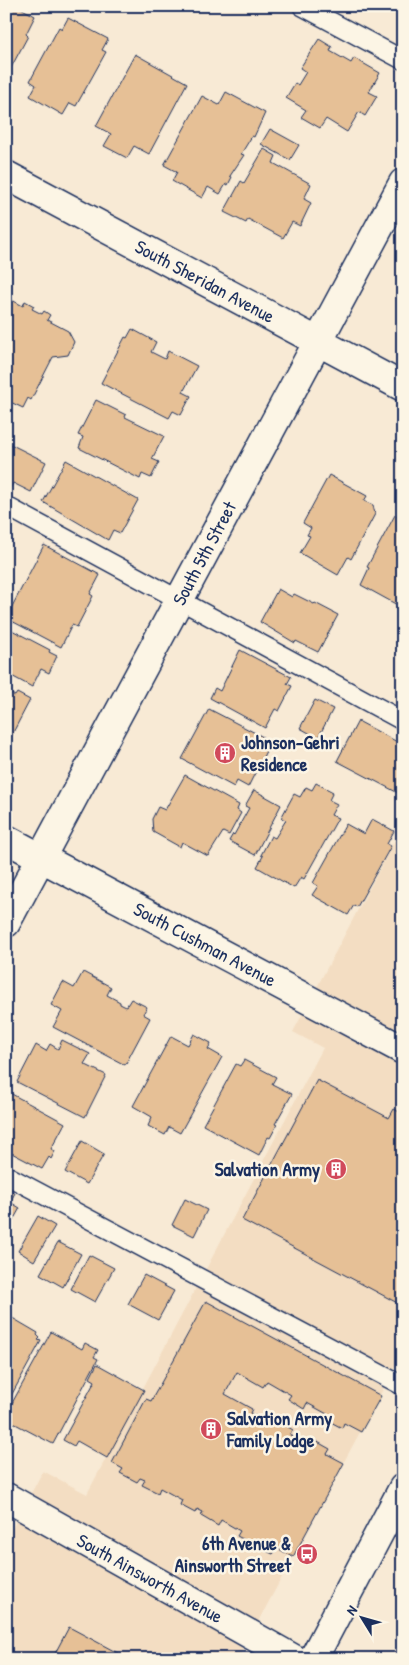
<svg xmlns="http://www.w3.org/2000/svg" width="409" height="1665" font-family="'Patrick Hand',sans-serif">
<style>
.built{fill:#f3ddc2}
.building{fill:#e6c096;stroke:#1b2f5e}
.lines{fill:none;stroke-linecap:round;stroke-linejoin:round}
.lane-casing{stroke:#1b2f5e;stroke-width:21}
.street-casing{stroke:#1b2f5e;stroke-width:31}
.primary-casing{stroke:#1b2f5e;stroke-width:31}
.lane{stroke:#fcf5e5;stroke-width:18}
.street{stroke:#fcf5e5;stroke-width:28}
.primary{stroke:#fcf5e5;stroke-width:28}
.labels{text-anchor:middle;stroke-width:5;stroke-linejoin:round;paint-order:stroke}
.street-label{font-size:19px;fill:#1b2f5e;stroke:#fcf5e5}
.poi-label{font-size:19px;font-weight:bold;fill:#1b2f5e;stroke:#fcf5e5;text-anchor:start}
</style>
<rect width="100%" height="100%" fill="#f8ead5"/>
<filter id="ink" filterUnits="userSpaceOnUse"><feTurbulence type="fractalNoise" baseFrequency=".02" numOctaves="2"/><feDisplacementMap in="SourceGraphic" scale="10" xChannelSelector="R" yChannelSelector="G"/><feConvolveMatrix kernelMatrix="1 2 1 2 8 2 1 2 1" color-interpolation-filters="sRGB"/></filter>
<g filter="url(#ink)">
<path class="built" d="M403,825V1352L238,1659H6V1540L43,1471L87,1494L323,1048L293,1032Z"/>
<path class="building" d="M6,6H17L35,16L26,34L28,36L7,75Z
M68,18L108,39L102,50L106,52L76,106L70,103L63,115L30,96L36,85L30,81L59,27L62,29Z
M319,39L332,47L330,51L351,63L354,58L380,73L369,92L377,96L365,116L359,112L347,132L326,119L320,128L301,117L306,110L286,98L295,83L298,85L306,72L300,68Z
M135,54L187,83L149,154L134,146L127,158L104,146L111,134L96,126Z
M226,92L265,113L254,137L252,136L241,154L244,155L230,176L232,177L228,185L226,184L220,194L208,187L202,198L172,181L177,172L164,165L202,96L219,105Z
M270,129L299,145L290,160L261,144Z
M264,149L276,156L273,163L311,184L304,199L311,203L300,226L292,222L283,238L248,219L246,223L224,212L241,181L244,183Z
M6,297L23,306L25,301L34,306L32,309L42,314L44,311L50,315L47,320L68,331L74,342L68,355L53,357L31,400L28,398L23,408L6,400Z
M132,329L156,342L151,352L165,359L168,351L197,366L183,392L191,396L181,415L173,411L169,418L101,383L125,337L127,338Z
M96,400L126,415L125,417L164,436L152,459L159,462L151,478L142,474L140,479L79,448L83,437L78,435Z
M6,442L46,462L31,492L13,483L10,489L6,487Z
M66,460L138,500L120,533L113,530L108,540L43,502Z
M329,475L367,496L364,501L373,505L375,514L351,559L348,557L338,575L300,553L310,536L307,535L311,528L303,523Z
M403,506V605L401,607L361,585L369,568L367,567L395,515L397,516Z
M44,545L100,575L90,594L93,596L77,627L72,625L61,647L6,618Z
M278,589L292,597L294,594L314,604L315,603L338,615L318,652L296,641L295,643L260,622Z
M6,627L50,650L49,652L57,656L49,673L41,669L32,687L6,673Z
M240,650L291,677L287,684L292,686L279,711L275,709L265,728L210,698L215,688L220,691Z
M6,691L15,696L17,693L30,700L6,746Z
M315,700L333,709L318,738L300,728Z
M209,709L263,737L259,743L268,747L248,787L237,781L234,787L182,759Z
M358,721L403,745L402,795L337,761Z
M185,775L239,805L237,810L241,813L229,835L223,832L208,856L182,842L180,847L153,832L152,819L158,807L165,810Z
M316,783L333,792L329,800L337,804L331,815L338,818L304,879L301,877L294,888L257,867L263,856L261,855L271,836L275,838L286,820L281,818L294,794L300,797L306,787L312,790Z
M254,790L281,805L255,855L229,841L233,834L234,835L249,808L245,806Z
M372,819L394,831L387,844L391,846L357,907L354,905L348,915L312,895L318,886L313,883L346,824L364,834Z
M83,972L111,987L107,995L120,1002V1004L126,1007L131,999L147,1007L143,1014L150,1018L125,1065L53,1027L62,1011L51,1005L63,982L74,988Z
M194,1034L211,1043L208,1049L222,1057L180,1133L169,1127L165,1135L148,1126L152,1117L133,1106L171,1036L188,1045Z
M62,1040L90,1054L84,1064L106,1075L85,1117L17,1082L36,1045L46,1051L50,1044L58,1049Z
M244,1060L276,1077L272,1084L292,1094L275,1124L277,1125L270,1138L268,1137L259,1155L203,1125L236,1064L240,1066Z
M317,1080L389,1118L394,1109L403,1114V1306L242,1220Z
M8,1092L65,1123L51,1149L55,1151L51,1159L49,1157L42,1169L6,1150V1095Z
M82,1141L104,1154L87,1184L65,1172Z
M6,1188L15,1193L10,1202L20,1208L6,1233Z
M185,1199L207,1210L194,1236L172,1225Z
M38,1216L55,1226L34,1261L18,1251Z
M58,1242L81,1254L63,1287L40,1274Z
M89,1255L114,1268L95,1302L71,1289Z
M144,1275L174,1291L158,1320L128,1304Z
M206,1301L381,1396L361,1432L344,1423L342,1428L325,1419L327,1414L307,1403L304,1409L288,1399L291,1395L267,1381L263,1387L237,1372L225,1394L252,1409L250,1413L274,1426L277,1420L293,1430L290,1435L311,1446L314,1440L330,1449L327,1454L344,1463L293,1557L277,1548L273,1554L260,1548L263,1542L257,1539L254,1545L237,1536L240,1531L221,1520L218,1526L201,1516L203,1512L197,1509L195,1513L180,1505L182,1500L160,1488L158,1493L142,1485L145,1480L140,1478L137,1482L120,1473L123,1469L112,1463L146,1399L151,1401Z
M9,1316L38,1333L37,1335L40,1338L38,1340L41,1341L6,1405V1321Z
M51,1332L82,1349L85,1343L98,1350L94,1357L98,1359L53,1444L6,1419V1414Z
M97,1364L144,1390L107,1458L77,1441L74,1446L63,1440L95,1381L90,1378Z
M69,1627L129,1659H52Z"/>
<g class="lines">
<g class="lane-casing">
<path id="lane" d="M302,6L403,60
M6,506L403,721
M6,1175L403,1386"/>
</g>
<g class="street-casing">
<path id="street" d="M6,175L403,387
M6,839L403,1050
M6,923L403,183
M6,1497L294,1659"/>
</g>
<g class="primary-casing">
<path id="primary" d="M313,1659L403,1488"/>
</g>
<use href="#lane" class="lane"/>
<use href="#street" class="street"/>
<use href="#primary" class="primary"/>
</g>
</g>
<defs>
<g id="building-disc" transform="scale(1.125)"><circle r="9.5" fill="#d1495b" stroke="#fcf5e5"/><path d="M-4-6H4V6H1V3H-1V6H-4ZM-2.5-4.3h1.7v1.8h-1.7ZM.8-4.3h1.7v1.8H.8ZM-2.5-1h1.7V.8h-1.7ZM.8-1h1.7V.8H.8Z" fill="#fff"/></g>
<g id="bus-disc" transform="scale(1.125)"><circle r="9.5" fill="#d1495b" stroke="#fcf5e5"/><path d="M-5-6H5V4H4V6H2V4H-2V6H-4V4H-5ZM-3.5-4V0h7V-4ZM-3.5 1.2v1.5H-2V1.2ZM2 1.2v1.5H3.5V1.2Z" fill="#fff"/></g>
</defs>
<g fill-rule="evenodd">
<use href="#building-disc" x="225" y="753"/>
<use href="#building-disc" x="336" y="1169"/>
<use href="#building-disc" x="211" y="1429"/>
<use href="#bus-disc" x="307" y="1554"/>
</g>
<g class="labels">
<g class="street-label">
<text transform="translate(205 281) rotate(28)" y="7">South Sheridan Avenue</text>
<text transform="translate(204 553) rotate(-62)" y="7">South 5th Street</text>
<text transform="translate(205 944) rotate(28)" y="7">South Cushman Avenue</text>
<text transform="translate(150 1578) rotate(29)" y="7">South Ainsworth Avenue</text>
</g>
<g class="poi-label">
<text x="241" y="749">Johnson-Gehri<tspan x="241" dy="22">Residence</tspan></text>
<text x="320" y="1176" text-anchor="end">Salvation Army</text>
<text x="227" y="1425">Salvation Army<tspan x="227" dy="22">Family Lodge</tspan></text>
<text x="291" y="1550" text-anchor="end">6th Avenue &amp;<tspan x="291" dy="22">Ainsworth Street</tspan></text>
</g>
</g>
<rect width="409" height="1665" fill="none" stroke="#fcf5e5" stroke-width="25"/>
<rect x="12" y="12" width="384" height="1640" fill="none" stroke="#1b2f5e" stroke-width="2" filter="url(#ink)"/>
<g transform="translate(362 1618) rotate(307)" stroke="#fcf5e5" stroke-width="4" paint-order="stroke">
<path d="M0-4L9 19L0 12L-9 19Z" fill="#1b2f5e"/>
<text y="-8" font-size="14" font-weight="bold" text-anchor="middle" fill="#1b2f5e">N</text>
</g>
</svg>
